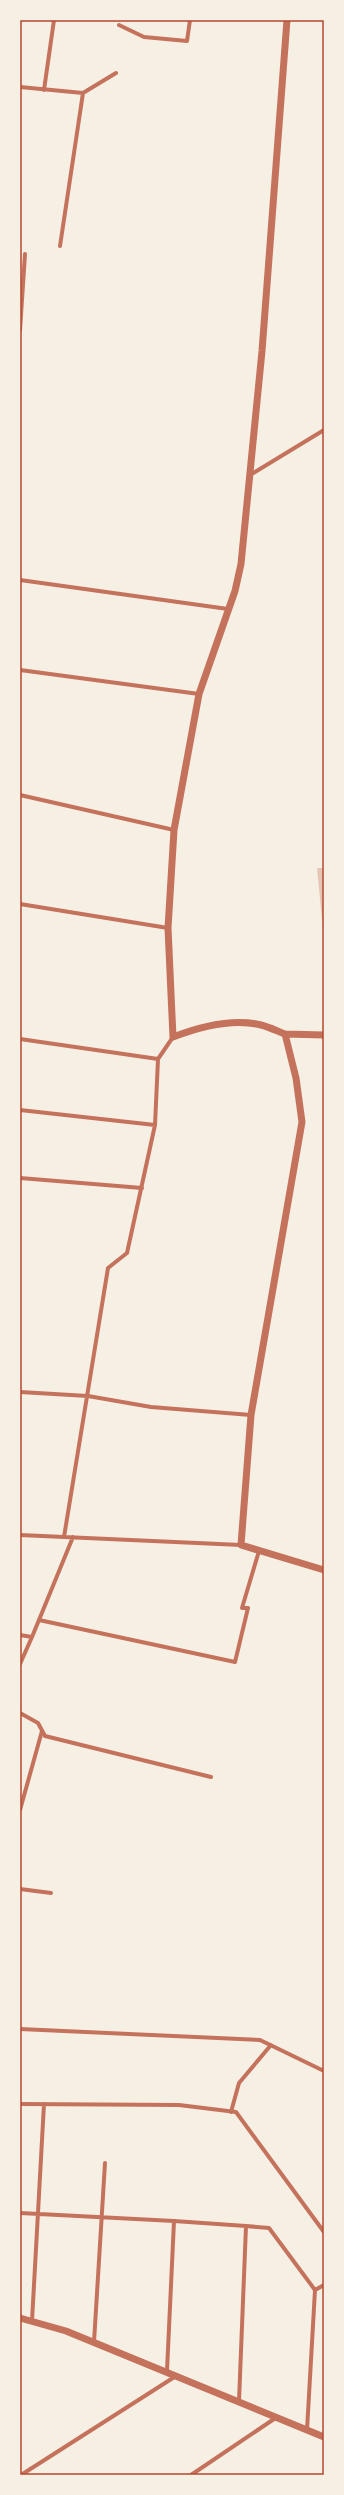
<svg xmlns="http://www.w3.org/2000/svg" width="344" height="2495" font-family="Ubuntu,sans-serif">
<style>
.building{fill:#e6c5b7}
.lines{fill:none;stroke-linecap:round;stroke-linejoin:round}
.minor{stroke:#c5725c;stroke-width:4}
.tertiary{stroke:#c5725c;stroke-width:7}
.neatline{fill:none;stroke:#b5482f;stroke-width:1.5}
</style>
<rect width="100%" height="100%" fill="#f6efe4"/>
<path class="building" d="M317,868H324V930H323Z"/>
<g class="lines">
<path class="minor" d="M119,25L144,37L187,41L190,20
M20,87L83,93L116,73
M44,90L54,20
M60,246L83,93
M20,330L25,254
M250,475L324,430
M20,580L228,609
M20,670L199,694
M20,795L174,830
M20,904L168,928
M20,1039L158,1059
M20,1110L155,1125
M20,1178L142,1188
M20,1392L88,1396L151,1407L251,1415
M20,1535L241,1545
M64,1537L108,1268L127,1253L155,1125L158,1059L173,1037
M39,1620L235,1662L248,1608H242L259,1551
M20,1635L32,1637L73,1537
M20,1664L32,1637
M20,1713L38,1723L45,1736L211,1777
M20,1810L42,1731
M20,1889L51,1893
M20,2029L260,2040L324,2071
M20,2104L179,2105L236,2112L324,2232
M231,2112L239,2083L271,2045
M20,2213L174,2221
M315,2290L324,2285
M32,2321L44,2104
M94,2342L105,2163
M167,2371L174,2221L246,2226
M239,2401L246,2226L269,2228L315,2290L307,2430
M21,2475L176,2376
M191,2475L277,2417"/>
<path class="tertiary" d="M287,20L262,351L241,564L235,591L199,694L174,830L168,928L173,1037C199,1027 233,1018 261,1025C269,1027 277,1031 285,1034L296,1078L302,1122L251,1415L241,1545L324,1570
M285,1034L324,1035
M20,2318L66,2331L324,2437"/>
</g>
<rect width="344" height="2495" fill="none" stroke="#f6efe4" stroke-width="42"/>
<rect x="21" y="21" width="302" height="2453" class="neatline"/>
</svg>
